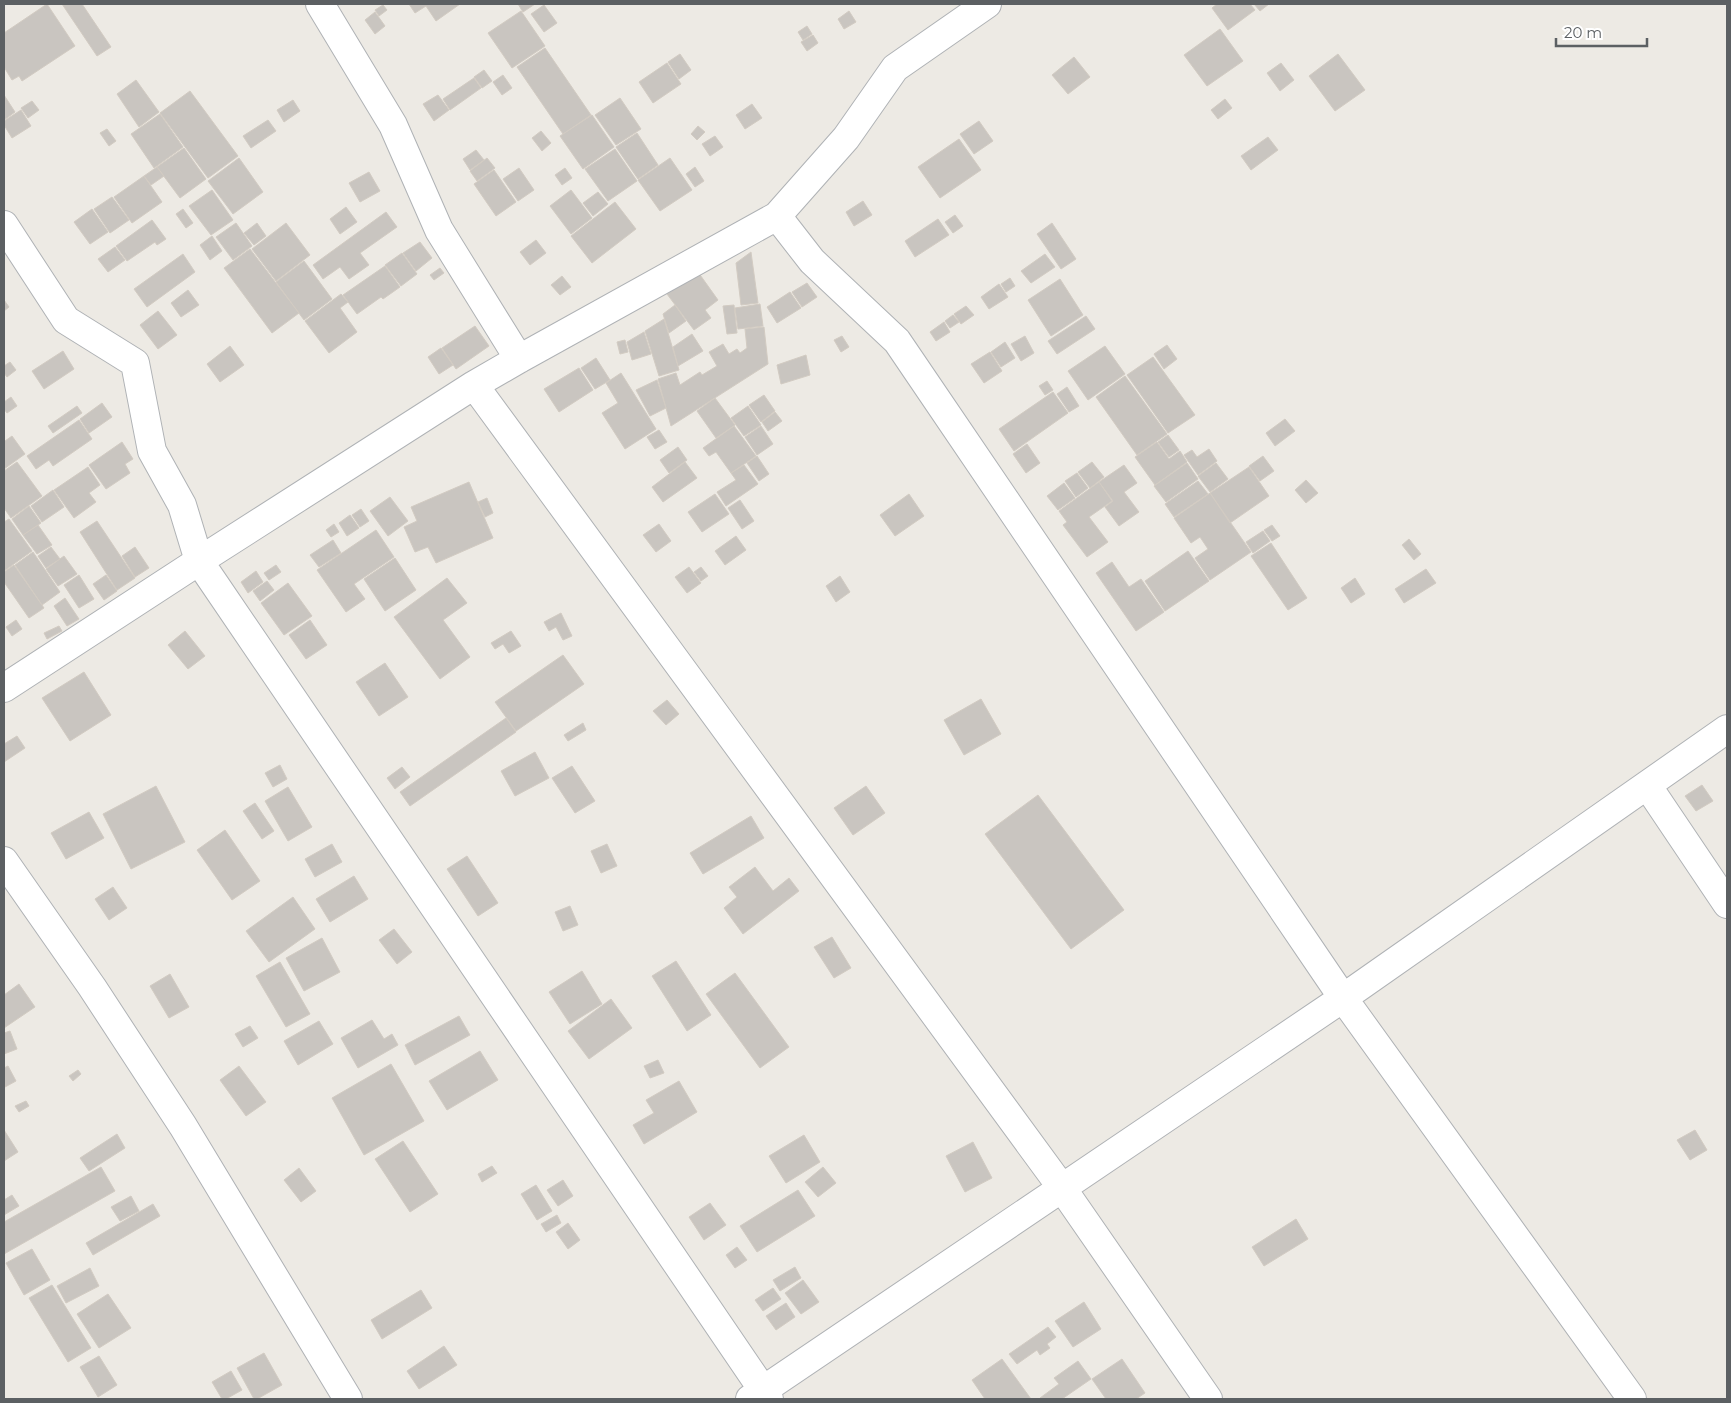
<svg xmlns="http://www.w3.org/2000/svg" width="1731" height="1403" font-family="Montserrat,sans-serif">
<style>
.building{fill:#c9c5c0;stroke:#d2cbc2}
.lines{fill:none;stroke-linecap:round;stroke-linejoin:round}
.street-casing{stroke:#afb2b5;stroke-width:30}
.street{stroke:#fff;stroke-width:28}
</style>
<rect width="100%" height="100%" fill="#edeae4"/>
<path class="building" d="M47,4L75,46L22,81L19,76L12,80L4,67V33Z
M62,4H82L111,47L97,56Z
M409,4H460L436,21L426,6L415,13Z
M518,4H535L523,12Z
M1217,4H1250L1255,10L1228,30L1212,8Z
M1254,4H1269L1260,11Z
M383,5L387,10L379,16L375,10Z
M544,5L557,23L544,32L531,14Z
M521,11L545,46L512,68L488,33Z
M849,11L856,22L844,29L838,19Z
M375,12L385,26L375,34L365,20Z
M807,26L812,34L803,40L798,32Z
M1220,29L1243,61L1207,86L1184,55Z
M813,35L818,43L807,51L801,42Z
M545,48L591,115L563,134L517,67Z
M680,54L691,70L679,79L668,62Z
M1338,54L1365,90L1335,111L1309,76Z
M1074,57L1090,77L1068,94L1052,75Z
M667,63L681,84L653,103L639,82Z
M1281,63L1294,80L1280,91L1267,73Z
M484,70L492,81L482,88L474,77Z
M503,75L512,88L502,95L493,82Z
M474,78L481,88L450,110L443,99Z
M136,80L159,112L139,127L117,94Z
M190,91L238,156L208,178L160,113Z
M4,95L15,112L4,120Z
M438,95L449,110L434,121L423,104Z
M620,98L641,129L616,145L595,115Z
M1225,99L1232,108L1218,119L1211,110Z
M293,100L300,111L284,122L277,110Z
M32,101L39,110L28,118L21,108Z
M752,104L762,118L745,129L736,115Z
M21,110L31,126L12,138L4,125V121Z
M160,114L183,147L154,168L131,134Z
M592,115L614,147L583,169L560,136Z
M268,120L276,131L251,148L243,136Z
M979,121L993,141L974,154L960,134Z
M698,126L705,132L697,140L691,134Z
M107,129L116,141L109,146L100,133Z
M541,131L551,143L542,151L532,138Z
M637,133L658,165L638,179L616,147Z
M715,136L723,147L710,156L702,144Z
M1268,137L1278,150L1251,170L1241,156Z
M959,139L981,170L940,198L918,167Z
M184,148L206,179L180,198L157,167Z
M615,149L637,181L608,201L585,169Z
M476,150L484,160L470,170L463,159Z
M239,158L263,192L233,214L208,181Z
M487,158L495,168L477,181L470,171Z
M670,158L692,190L660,211L638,180Z
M157,167L164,176L151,185L144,176Z
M695,167L704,181L695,187L686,174Z
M519,168L534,190L518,201L503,179Z
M565,168L572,178L562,185L555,175Z
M494,170L516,202L496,216L474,184Z
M369,172L380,191L360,202L349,183Z
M144,176L162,202L132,223L114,197Z
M212,190L233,220L211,235L189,206Z
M571,190L592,218L571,234L550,206Z
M598,192L608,204L593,216L583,203Z
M112,197L129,220L110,233L94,209Z
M863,201L872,215L854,226L846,212Z
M615,202L636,229L592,263L571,236Z
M346,207L357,222L340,234L330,219Z
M92,209L108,232L90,244L74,222Z
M183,209L193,223L186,228L176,214Z
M386,212L397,227L360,253L369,265L349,279L340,267L323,279L313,265Z
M955,215L963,226L953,233L945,222Z
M938,219L949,235L915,257L905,241Z
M152,220L166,239L157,245L155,242L127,261L116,246Z
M236,223L252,246L233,260L216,237Z
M257,223L266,236L254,245L244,233Z
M286,223L310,255L276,281L252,249Z
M1052,223L1076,259L1061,269L1037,234Z
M212,236L222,251L210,260L200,245Z
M536,240L546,253L530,265L520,252Z
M420,242L432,258L416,271L403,253Z
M115,247L125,260L108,272L98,259Z
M250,249L299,313L272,333L224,268Z
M751,252L758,303L741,305L736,263Z
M402,253L417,274L401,286L385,265Z
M183,254L195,272L147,307L134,289Z
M1045,254L1055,267L1031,283L1021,271Z
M304,261L332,299L304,320L276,282Z
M385,266L400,287L383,299L381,297L357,314L343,295Z
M440,268L444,273L434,280L430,275Z
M698,272L718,300L705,310L711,318L694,330L667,294Z
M562,276L571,287L560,295L551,285Z
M1010,278L1015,286L1006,292L1001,284Z
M1060,279L1083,315L1051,336L1028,300Z
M807,283L817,297L802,307L792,292Z
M999,284L1008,297L989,309L981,297Z
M188,290L199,305L181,317L171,303Z
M790,292L801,308L777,323L767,307Z
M341,294L348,302L340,308L357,332L329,353L305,321Z
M4,300L9,307L4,311Z
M760,304L763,326L738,329L735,308Z
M675,305L686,321L669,333L663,314Z
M734,305L737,333L727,334L723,306Z
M966,306L974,315L961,324L954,314Z
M158,311L177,335L158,349L140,325Z
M953,315L959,322L950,328L945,321Z
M1086,316L1095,329L1057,354L1048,341Z
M664,319L679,370L659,376L645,331Z
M944,322L950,332L936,341L930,332Z
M475,326L489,346L456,369L442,348Z
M764,327L768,364L671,426L658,379L676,373L680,385L700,372L702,375L717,366L709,352L723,344L729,354L737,349L740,353L747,348L745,329Z
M644,332L651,354L632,360L627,342Z
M692,334L703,351L678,366L673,347Z
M842,336L849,347L841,352L834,340Z
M1025,336L1034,353L1021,361L1011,344Z
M625,340L628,352L620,354L617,342Z
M1005,342L1015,358L1001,367L991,352Z
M1167,345L1177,359L1164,369L1154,354Z
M230,346L244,365L220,382L207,364Z
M1105,346L1125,374L1088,400L1068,371Z
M441,348L453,365L439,374L428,357Z
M63,351L74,369L44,389L32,371Z
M990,352L1002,371L984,383L971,364Z
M806,355L810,375L781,384L777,365Z
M1153,357L1195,415L1168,433L1127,375Z
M596,358L610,380L595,389L581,368Z
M10,362L16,370L7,377L4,373V366Z
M579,368L593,390L559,412L544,389Z
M621,373L656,429L625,449L602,413L618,403L606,383Z
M1125,376L1167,434L1137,455L1096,397Z
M657,380L666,408L650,416L636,390Z
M1047,381L1053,390L1045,395L1039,386Z
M1067,387L1079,406L1069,412L1057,394Z
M1053,392L1068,413L1014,451L999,429Z
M764,395L775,411L761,422L749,405Z
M11,397L17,406L7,413L4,409V402Z
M715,398L735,425L716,438L697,411Z
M102,403L112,417L89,433L80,419Z
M77,406L82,413L53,433L48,426Z
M748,406L761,425L744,436L731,418Z
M775,412L782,421L768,431L762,422Z
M1285,419L1295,431L1275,446L1266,433Z
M79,420L92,439L53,466L49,460L36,469L27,456Z
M734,426L756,456L731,473L716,452L709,456L703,448Z
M761,426L773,444L757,455L745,437Z
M659,430L667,442L655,449L647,437Z
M1168,435L1179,450L1169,457L1158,442Z
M12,436L25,454L4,469V439L5,441Z
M122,442L133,459L125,464L130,473L106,489L89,465Z
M1157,442L1169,459L1180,451L1187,462L1155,485L1135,457Z
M1027,444L1040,463L1026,473L1013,454Z
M678,447L687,460L669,473L660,460Z
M1209,449L1217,461L1198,475L1184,455L1192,450L1197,457Z
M757,456L769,474L759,481L747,463Z
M1263,456L1274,471L1260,481L1249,466Z
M17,462L42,496L11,518L4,508V471Z
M685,462L697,478L663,502L652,487Z
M1092,462L1104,477L1090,488L1078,472Z
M1187,463L1198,479L1166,502L1154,486Z
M1216,463L1228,479L1210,492L1198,476Z
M744,465L758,484L726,506L717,492L736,480L731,473Z
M1124,465L1137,483L1124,492L1139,512L1119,526L1105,507L1113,501L1099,482Z
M88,467L100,485L89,493L96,502L74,518L54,490Z
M1249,467L1269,496L1230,523L1210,493Z
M1077,473L1088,488L1076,497L1065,481Z
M1306,480L1318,493L1306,503L1295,490Z
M1198,481L1208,494L1174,517L1165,504Z
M469,482L493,538L436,563L428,547L415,552L404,527L417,521L411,507Z
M1099,482L1112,501L1089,517L1108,542L1087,557L1063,525L1067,522L1059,511Z
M1064,483L1075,498L1058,510L1047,496Z
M53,490L64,507L42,522L31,506Z
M1210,493L1251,552L1210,580L1195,558L1208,549L1200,537L1191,543L1174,518Z
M715,494L729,514L702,532L688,512Z
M909,494L924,516L895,536L880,515Z
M390,497L408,521L388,536L370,511Z
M487,498L493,513L485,517L478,502Z
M740,500L754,521L742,529L728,508Z
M29,506L41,523L23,535L12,519Z
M361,509L369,521L360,527L352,515Z
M350,515L359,528L347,536L339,523Z
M9,519L32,551L4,571V522Z
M97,521L135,578L117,590L80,532Z
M334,524L339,532L331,537L326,530Z
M659,524L671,541L656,552L643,535Z
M38,525L52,545L37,554L23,535Z
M1272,525L1280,536L1272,541L1264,530Z
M376,530L394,557L354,584L365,599L346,612L317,570Z
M1263,531L1270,541L1253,553L1246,542Z
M736,536L746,550L725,565L715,551Z
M1409,539L1421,554L1414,560L1402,545Z
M333,540L341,553L319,567L310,555Z
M1271,543L1307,598L1288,610L1251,556Z
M51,547L60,559L46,568L38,556Z
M135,547L149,568L135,577L122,556Z
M1188,551L1209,581L1165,611L1145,581Z
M33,552L60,592L42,605L15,565Z
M64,556L77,574L58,586L46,569Z
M395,558L416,590L385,611L364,579Z
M1112,562L1129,587L1141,579L1164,612L1136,631L1096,573Z
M14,565L44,608L29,618L4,582V572Z
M276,565L281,572L269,580L264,573Z
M689,567L701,583L687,593L675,577Z
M701,567L708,576L701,581L694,572Z
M1426,569L1436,583L1404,603L1395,589Z
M256,571L263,582L248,593L241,582Z
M79,575L94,599L79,608L64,585Z
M106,575L117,591L104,600L93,584Z
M840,576L850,592L836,602L826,586Z
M447,578L467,603L443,620L470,657L440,679L394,617Z
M1355,578L1365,594L1351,603L1341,588Z
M267,581L274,590L260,601L253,591Z
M288,583L312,616L284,635L261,603Z
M65,598L79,619L67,626L54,606Z
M561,613L572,636L563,640L556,627L549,631L544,622Z
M16,620L22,629L12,636L6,627Z
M310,620L327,645L306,659L289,635Z
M59,626L62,631L47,639L44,633Z
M185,631L205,656L188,669L168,645Z
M511,631L521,646L509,653L503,644L495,649L491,643Z
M563,655L584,684L516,731L495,702Z
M385,663L408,697L379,716L356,682Z
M84,672L111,715L70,741L42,698Z
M981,699L1001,734L964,755L944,720Z
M667,700L679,714L666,725L653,711Z
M506,718L516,732L410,806L400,792Z
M583,723L586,730L568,741L564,735Z
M17,736L25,748L4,762V744Z
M535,752L549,778L515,796L501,771Z
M280,765L287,779L273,787L265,773Z
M572,766L595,801L575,813L552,778Z
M402,767L410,777L395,789L387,778Z
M1702,785L1713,801L1696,811L1685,796Z
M156,786L185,842L131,869L103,814Z
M866,786L885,813L853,835L834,808Z
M288,787L312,827L288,841L265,801Z
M1038,795L1124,910L1071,949L985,834Z
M255,803L274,831L262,839L243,811Z
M89,812L104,838L66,859L51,833Z
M751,816L764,838L703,874L690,853Z
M225,830L260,881L232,900L197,850Z
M332,844L342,862L315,877L305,859Z
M607,844L617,866L601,873L591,851Z
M467,856L498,903L478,916L447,869Z
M755,867L773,891L789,878L799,891L743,934L724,908L737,897L729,887Z
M354,876L368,899L330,922L316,899Z
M113,887L127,908L109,920L95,899Z
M293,897L315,929L269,962L246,931Z
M570,906L578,925L563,931L555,912Z
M394,929L412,952L397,964L379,940Z
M832,937L851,968L834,978L814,947Z
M322,938L340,972L304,991L286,958Z
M676,961L711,1015L687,1031L652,976Z
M280,962L310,1014L286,1027L256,976Z
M582,971L602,1004L570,1024L549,992Z
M735,973L789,1047L760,1068L706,994Z
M170,974L189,1007L169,1018L150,986Z
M19,984L35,1007L4,1028V995Z
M611,999L632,1028L589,1059L568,1031Z
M459,1016L470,1035L415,1065L405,1045Z
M372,1020L384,1039L392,1034L398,1045L358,1068L341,1038Z
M319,1021L333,1044L298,1065L284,1041Z
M250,1026L258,1038L243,1047L235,1034Z
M10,1031L17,1049L4,1054V1033Z
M480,1051L498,1080L447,1110L429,1081Z
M658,1060L664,1073L650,1078L644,1066Z
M391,1064L424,1121L364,1155L332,1098Z
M8,1066L16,1081L5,1087L4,1068Z
M239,1066L266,1102L246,1116L220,1080Z
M78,1070L81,1074L73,1081L69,1076Z
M679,1081L697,1112L644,1144L633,1125L654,1113L646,1100Z
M26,1101L29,1106L19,1112L15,1106Z
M4,1130L18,1152L4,1161Z
M1695,1130L1707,1150L1690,1160L1677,1140Z
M117,1134L125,1148L89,1171L80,1158Z
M804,1135L820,1162L786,1183L769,1156Z
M403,1141L438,1194L410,1212L375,1159Z
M973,1142L992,1178L965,1192L946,1156Z
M492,1166L497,1173L482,1182L478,1174Z
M101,1167L115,1191L4,1254V1222Z
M823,1167L836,1183L818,1197L805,1182Z
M299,1168L316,1191L301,1202L284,1180Z
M563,1180L573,1196L558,1206L547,1190Z
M536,1185L552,1211L537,1220L521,1194Z
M798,1190L815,1216L757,1252L740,1226Z
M12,1195L19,1206L4,1215V1200Z
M131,1196L139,1211L120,1221L111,1207Z
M710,1203L726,1225L704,1240L689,1217Z
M153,1204L160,1216L93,1255L86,1243Z
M557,1215L561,1223L546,1232L541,1224Z
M1296,1219L1308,1239L1264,1266L1252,1247Z
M568,1223L580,1240L568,1249L556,1232Z
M737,1247L747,1260L735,1268L726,1255Z
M32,1249L50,1280L24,1295L6,1263Z
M795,1267L801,1278L780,1291L773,1280Z
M90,1268L99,1286L66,1303L57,1286Z
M803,1280L819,1302L801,1314L785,1293Z
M52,1285L91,1348L68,1362L29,1298Z
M773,1288L781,1299L763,1311L755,1300Z
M421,1290L432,1308L382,1339L371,1320Z
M108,1294L131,1328L99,1348L77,1314Z
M1084,1302L1101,1329L1073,1347L1055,1321Z
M786,1303L795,1317L776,1330L766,1316Z
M1048,1327L1056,1337L1047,1344L1050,1348L1040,1355L1037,1350L1017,1364L1009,1354Z
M444,1346L457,1365L419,1389L407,1371Z
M264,1353L282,1385L257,1399H254L237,1368Z
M99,1356L117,1385L98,1397L80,1367Z
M1002,1359L1031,1399H985L972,1380Z
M1122,1359L1145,1393L1136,1399H1106L1092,1379Z
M1078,1361L1091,1379L1062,1399H1041L1040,1398L1059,1384L1054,1378Z
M231,1371L242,1390L226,1399H222L212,1382Z"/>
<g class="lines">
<g class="street-casing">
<path id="street" d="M320,4L393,125L439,230L519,359
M777,216L812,261L897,341L1343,998L1632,1399
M4,225L66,320L135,363L152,451L182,505L199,561L769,1399
M474,385L1062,1188L1208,1399
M4,688L199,561L474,385L519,359L777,216L846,138L895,68L987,4
M1647,785L1727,904
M4,861L92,987L183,1126L348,1399
M750,1399L1343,998L1727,729"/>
</g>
<use href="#street" class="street"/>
</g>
<rect width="1731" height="1403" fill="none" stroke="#5c6063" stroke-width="10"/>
<path d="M1556 38v8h91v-8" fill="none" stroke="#5c6063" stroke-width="2.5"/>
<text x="1564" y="38" font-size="15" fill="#5c6063" stroke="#ffffff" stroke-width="4" paint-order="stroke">20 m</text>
</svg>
